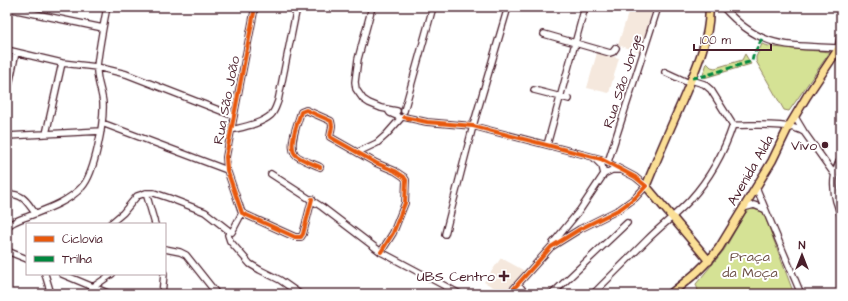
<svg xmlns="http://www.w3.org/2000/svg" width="848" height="301" font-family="'Architects Daughter',sans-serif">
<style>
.built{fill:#f5e8dd}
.green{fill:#d5e295;stroke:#908060}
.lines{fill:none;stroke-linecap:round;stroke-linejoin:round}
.minor-casing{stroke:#4a1f2b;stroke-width:8}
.major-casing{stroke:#4a1f2b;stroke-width:10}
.minor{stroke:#fff;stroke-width:5.5}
.major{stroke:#fbdf96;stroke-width:7}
.quiet{stroke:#00873e;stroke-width:3;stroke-dasharray:6 3;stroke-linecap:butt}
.cycleway-casing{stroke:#fff;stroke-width:6}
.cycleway{stroke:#e8590c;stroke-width:4}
.poi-dot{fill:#4a1f2b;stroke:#fff;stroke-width:1.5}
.labels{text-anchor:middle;stroke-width:4;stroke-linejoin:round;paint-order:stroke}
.street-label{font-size:14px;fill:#4a1f2b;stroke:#fff}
.poi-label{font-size:14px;fill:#4a1f2b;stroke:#fff;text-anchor:end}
.park-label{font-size:14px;fill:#6d5046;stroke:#fff}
</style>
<rect width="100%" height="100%" fill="#fff"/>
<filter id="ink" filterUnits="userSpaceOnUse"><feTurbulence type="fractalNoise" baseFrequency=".025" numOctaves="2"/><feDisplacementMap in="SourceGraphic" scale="8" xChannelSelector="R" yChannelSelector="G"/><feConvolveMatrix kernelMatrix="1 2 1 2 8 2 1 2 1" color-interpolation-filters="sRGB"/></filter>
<g filter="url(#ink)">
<path class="built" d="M630,7H653L640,52L618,45Z
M597,53L619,58L609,93L587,88Z
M501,258L525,271L504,293L484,282Z"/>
<path class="green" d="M762,44L772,47L830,52L789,111L784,110L756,61V57Z
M745,54L751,64L704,78L703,75L707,63L711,67L715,68L742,60Z
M753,209L761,211L764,214L794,294H699L696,284L724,250L744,215L748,210Z"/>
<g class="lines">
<g class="minor-casing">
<path id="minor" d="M255,7L226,157L227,170L242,213L295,237H301L303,234L312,199
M372,7L358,59L355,82L356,89L363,99L369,103L381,108L397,111
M723,7C761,50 788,45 841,48
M7,8L103,28
M544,34L610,53L613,52L616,48
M7,50L62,63L97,67L126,74L234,116
M665,72L689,83
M691,80L704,84L711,90L733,125
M534,90L569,99
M7,95L16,52
M388,110L390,113L397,116
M404,111L433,7
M404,117L427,122L473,126L601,159L635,177L646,186L635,198L620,209L580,229L551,247L509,294
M795,117L804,132L834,174
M102,123L227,170
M733,125C750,126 790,122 804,132
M231,130C243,127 261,124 271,115C275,111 276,106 278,101L297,7
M46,134L62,63
M7,136L101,131
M547,145L585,7
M358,152L377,143L386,135L401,118
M594,158L602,166L604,174
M841,158C833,173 832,185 836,201C838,206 839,212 841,216
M608,162L658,7
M320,167C314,164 298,159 295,154C288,145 298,122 301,112L306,110L331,121L332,126L330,137L376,163L395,171L404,177L406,180L405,203L393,233L381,252
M271,174L322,207L381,252L460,294
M756,187L801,294
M146,193L155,224
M7,194C24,194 26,201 35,213
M743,208L754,205L764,209
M110,224L123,213L137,196L146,193H154L169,198L205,212L228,230
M7,227C13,221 21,219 29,216C47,209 68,202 82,187C95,173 104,122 103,103C102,91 96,79 97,67C99,47 103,27 107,7
M232,232L242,213
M445,234L473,126L508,7
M228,235L230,241L250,264L260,270L280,280L300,294
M553,243L580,210L604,174L612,170H620
M165,249L180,252L186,255L217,294
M7,251L27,259
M45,274L51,294
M62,274L110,294
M518,284L522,289L525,294
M93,287L112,274
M162,294L164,274
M552,294L627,223
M593,294C611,276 629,258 647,240C661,226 677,214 690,200C709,179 724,152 733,125"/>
</g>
<g class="major-casing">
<path id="major" d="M709,261L646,186C657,159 669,131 681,104C693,75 711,39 709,7
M670,294C689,279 704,268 719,248L772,161L789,126L807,96L839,48L841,37"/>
</g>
<use href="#minor" class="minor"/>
<use href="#major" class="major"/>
<path class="quiet" d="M692,78L704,76L752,61L753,56L762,39"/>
<g class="cycleway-casing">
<path id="cycleway" d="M255,7L226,157L227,170L242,213L295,237H301L303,234L312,199
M404,117L427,122L473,126L601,159L635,177L646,186L635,198L620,209L580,229L551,247L509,294
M320,167C314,164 298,159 295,154C288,145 298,122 301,112L306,110L331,121L332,126L330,137L376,163L395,171L404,177L406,180L405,203L393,233L381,252"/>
</g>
<use href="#cycleway" class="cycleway"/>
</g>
</g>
<g class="poi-dot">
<circle cx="825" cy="145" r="4"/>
<path d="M502 270h4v4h4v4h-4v4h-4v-4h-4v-4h4z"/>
</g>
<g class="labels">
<g class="street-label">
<text transform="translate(622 81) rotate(-72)" y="5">Rua São Jorge</text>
<text transform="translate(226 100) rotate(-79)" y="5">Rua São João</text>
<text transform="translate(750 170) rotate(-60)" y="5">Avenida Alda</text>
</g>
<g class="poi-label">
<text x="817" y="150">Vivo</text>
<text x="495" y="281">UBS Centro</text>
</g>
<g class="park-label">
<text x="750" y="261">Praça<tspan x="750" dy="16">da Moça</tspan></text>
</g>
</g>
<rect width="848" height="301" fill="none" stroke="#fff" stroke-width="24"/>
<rect x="12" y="12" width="824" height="277" fill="none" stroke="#4a1f2b" stroke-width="1.5" filter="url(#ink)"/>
<rect x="26" y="223" width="140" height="52" fill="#ffffff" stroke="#b7a5aa"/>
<rect x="34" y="236" width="20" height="6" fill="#e8590c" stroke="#b7a5aa"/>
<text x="62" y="243" font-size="12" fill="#4a1f2b">Ciclovia</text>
<rect x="34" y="256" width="20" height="6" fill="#00873e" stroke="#b7a5aa"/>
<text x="62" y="263" font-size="12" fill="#4a1f2b">Trilha</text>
<g transform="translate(802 255)" stroke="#ffffff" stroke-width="3" paint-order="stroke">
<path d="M0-3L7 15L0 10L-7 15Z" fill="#4a1f2b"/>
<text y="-6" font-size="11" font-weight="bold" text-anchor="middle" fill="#4a1f2b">N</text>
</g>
<path d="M694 44v6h77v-6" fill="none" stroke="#4a1f2b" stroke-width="2"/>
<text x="700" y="44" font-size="12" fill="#4a1f2b" stroke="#ffffff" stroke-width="3" paint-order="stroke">100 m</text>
</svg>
